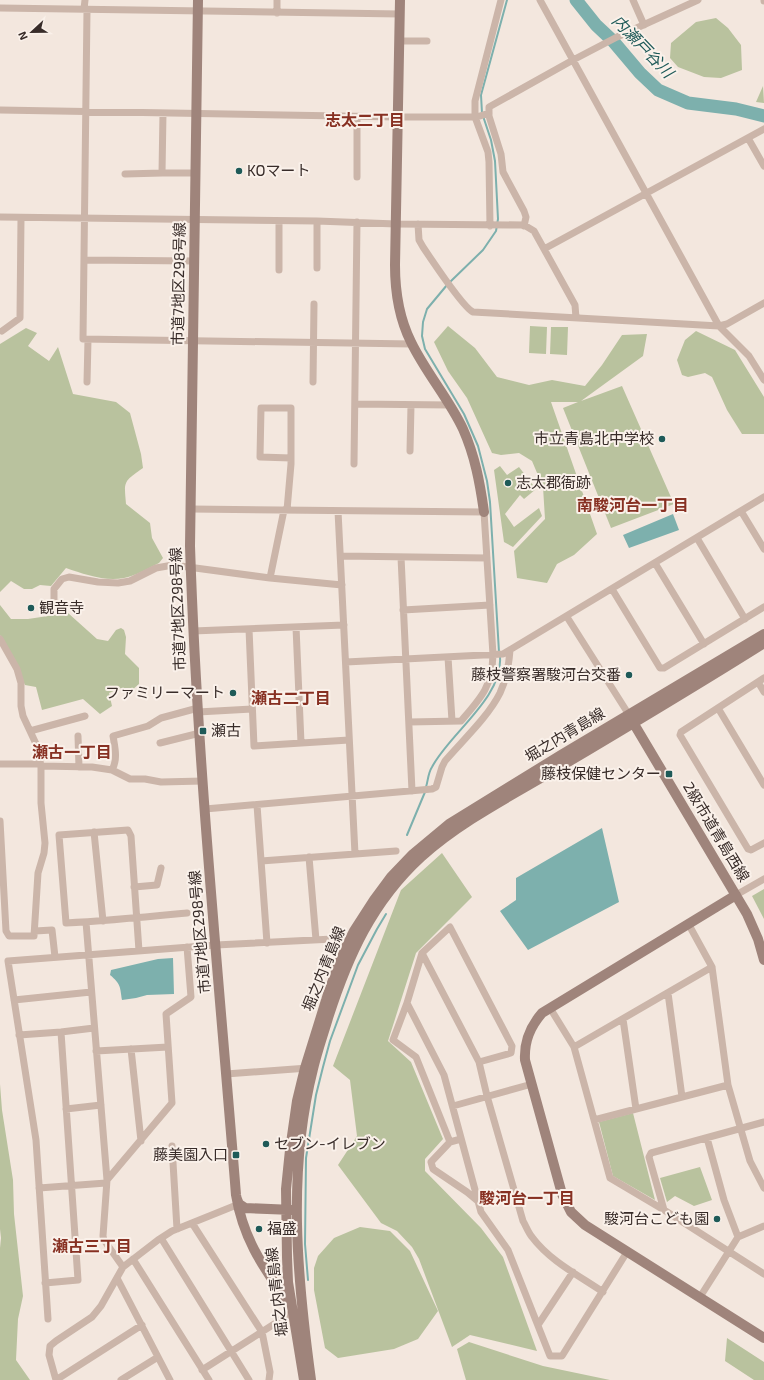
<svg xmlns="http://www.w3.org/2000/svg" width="764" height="1380" font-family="'Exo 2','Noto Sans JP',sans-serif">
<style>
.green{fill:#b9c29e}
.water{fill:#7db0ad}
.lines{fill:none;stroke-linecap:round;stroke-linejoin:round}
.stream{stroke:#7db0ad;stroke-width:2}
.river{stroke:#7db0ad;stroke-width:13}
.street{stroke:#cbb5a9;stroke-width:7}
.secondary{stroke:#9f847b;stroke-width:10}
.poi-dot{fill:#1e5a58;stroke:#faf1ea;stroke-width:1.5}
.labels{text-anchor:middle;stroke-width:4;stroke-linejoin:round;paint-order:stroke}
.poi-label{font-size:15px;fill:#382c29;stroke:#faf1ea;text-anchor:start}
.street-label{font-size:15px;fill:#382c29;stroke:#faf1ea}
.water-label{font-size:16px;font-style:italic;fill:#1e5a58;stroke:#faf1ea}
.neighbourhood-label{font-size:16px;font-weight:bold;fill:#873022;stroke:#faf1ea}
</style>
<rect width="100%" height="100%" fill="#f3e7de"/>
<path class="green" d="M716,18L728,28L741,45L742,70L721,78L704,77L678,67L670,58L671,43L696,22Z
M763,86L764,103L756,102Z
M448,326L475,348L497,377L529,385L552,380L585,386L602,365L622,335L647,334L643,356L581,401L622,386L674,504L611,528L563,408L578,402H551L597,534L574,555L557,564L547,583L517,578L514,551L545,519L543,487L532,461L519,453L501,455L492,453L467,398L448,371L434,342Z
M530,326L547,327L546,354L529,353Z
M551,327H568L567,355L550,354Z
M26,328L37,333L28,346L49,361L58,347L73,394L116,402L130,413L141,454L143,468C123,482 124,481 126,504L150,523L152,538L163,558L159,563C149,568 135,576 124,578C105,582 84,574 66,568L51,586L40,585L32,589H24L11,581L0,592V344Z
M696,331L735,350L764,397V434H742L727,410L712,377L705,373L688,377L682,375L677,360L685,340Z
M500,466L507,475L519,467L536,489L524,499L520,495L505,514L514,527L539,508L542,516L513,547L504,542L494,470Z
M0,605L11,619H28L68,613L97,639L108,641L116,630L121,628L124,630L126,637L125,654L139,668V684L131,691L125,692L121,688L109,693L112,706L100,714L83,699L42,710L36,687L25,685L0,635Z
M442,853L472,897L416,953L388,1041L411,1062L443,1139L425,1159V1171L481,1228L503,1257L537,1351L470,1335L452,1347L419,1259L412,1247L397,1231L381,1223L338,1165L357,1136L350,1080L333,1066L401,890Z
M764,889V919L752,896Z
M0,1084L2,1110L13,1180L14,1214L23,1296L18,1319L16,1360L30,1380H0V1248L1,1238L0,1229Z
M633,1113L655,1200L613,1176L599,1122Z
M700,1167L712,1200L694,1206L675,1196L667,1202L660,1178Z
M360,1227L390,1231L410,1251L438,1311L418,1339L394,1349L338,1358L325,1348L314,1290V1268L318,1256L334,1238Z
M727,1338L764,1362V1380H754L725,1361Z
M469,1342L543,1366L610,1380H466L457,1349Z"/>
<path class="water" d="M673,514L679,530L629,548L623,535Z
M602,828L619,902L528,950L500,911L516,900V878Z
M173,958L174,994L147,995L136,998L122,1000C120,987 121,984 110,975L111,970L158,959Z"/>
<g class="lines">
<path class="stream" d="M450,282L483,250L496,231L498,219L495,161L491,140L482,113L481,95L507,0
M447,285L427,309L423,322L422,336L425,349L464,414L478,446L487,481L490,502L499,652
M426,787C428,781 428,773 432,767C450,733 503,698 500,657
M407,835L425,792
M308,1280L305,1244L306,1158L316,1095L323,1067L330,1041L358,965L377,929L386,914"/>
<path class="river" d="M576,0L596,25L613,41L640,73L658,90L688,103L736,109L764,116"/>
<path class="street" d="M277,0V13
M540,0L719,326L749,356L764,380
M633,0L644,25
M764,0V1
M0,8L400,14
M84,9L85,0
M87,10L83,339L412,344
M399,41H427
M0,110L398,117H477L489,113
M748,138L764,166
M162,173L163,113
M125,174L162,173H195
M357,177V117
M0,217L317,221L396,224L524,225L534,231L544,249L575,305L576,318
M418,224L419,240L423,247C431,259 464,308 473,312L719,326L727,324L764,303
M490,226L489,162L488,152L475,117V101L501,0
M524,226L526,217L524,211L503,172L501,154L489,116V107L573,60L617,37L698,0
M544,249L764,129
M84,260L194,261
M317,268V221
M279,270V221
M2,331L20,318L21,218
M87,382L88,340
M313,382L314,304
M355,404L450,405
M410,451L411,405
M354,464L357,222
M191,509L484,512L493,655C492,687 481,698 461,721L409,722
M287,510L291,464V408H261L260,457L291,458
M338,511L355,854
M741,511L764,549
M697,538L745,619
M341,556L487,558
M401,557L412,791
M655,563L704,644
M270,578L284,510
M612,589L660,668H664L764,607
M403,610L490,605
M58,612L54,601V589L62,579L69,577L98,582L118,583L130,581L156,568L173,565L270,578L342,585
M567,617L631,718
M296,627L301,743
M249,629L254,746L349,740
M193,631L344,625
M0,639L17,669L21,683V706L23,716L37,746L41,766V803L45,843L44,853L38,873L34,936H9L6,931L0,821
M448,657L452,721
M346,662L503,654L764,497
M764,678L681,732L680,735L748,849L751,850L764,843
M758,682L764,692
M718,708L764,785
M198,712L252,709
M30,731L85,716
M78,736L79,767
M160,743L200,733
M0,764H40
M41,766L92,767L112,770L130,779H145L161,782L203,781
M112,770C118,759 115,748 113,736L148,726L161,718L198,708
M257,805L267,943
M205,809L432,789L436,787L442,767L445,761C463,740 488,717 500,693C506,680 509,664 510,650
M94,832L103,921
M309,857L316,940
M261,861L396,851
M134,887L157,885L161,868
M736,895L764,879
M86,922L107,1180L103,1236L104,1240L123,1267
M689,925L712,967L728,1085L750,1161L764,1188
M35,931L52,930L55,957
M139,951L131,836L128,830L59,835L66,923C106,921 146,917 187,913
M422,953L479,1062L487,1096L523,1221C526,1226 528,1232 532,1237C550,1261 578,1275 603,1292
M668,993L682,1097
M14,1000L91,992
M407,1003L393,1040L416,1057L450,1142
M550,1008L574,1047L610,1178L664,1210L764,1274
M623,1019L636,1109
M19,1035L61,1032L94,1028
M574,1047L712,967
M131,1049L141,1141
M96,1051L168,1047
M479,1062L511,1053L512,1046L450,927L422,953L407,1003L444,1075L481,1212L508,1250L550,1356H562L627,1252
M226,1074L308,1068
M453,1106L532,1084
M66,1109L101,1105
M594,1120L728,1085
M707,1138L724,1200L738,1237
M461,1139L450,1142L431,1162L433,1169L467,1192L479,1202
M172,1146L177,1229
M107,1180L172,1103L166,1014L191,997L187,947
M39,1188L106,1183
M664,1210L649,1157L651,1153L764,1122
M192,1223L262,1332L270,1372L269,1380
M161,1238L249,1380
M133,1259L209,1380
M117,1278L170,1380
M45,1283L78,1280L61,1032
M700,1297L738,1237L764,1226
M48,1319L36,1140L8,961L216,945L333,939
M538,1325L573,1272
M202,1370L293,1312
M56,1380L49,1355L50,1346L56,1341L92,1317L101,1306L123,1267L158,1240L172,1231L239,1204
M56,1380L142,1325
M121,1380L158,1357"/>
<path class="secondary" d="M198,0L190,546C197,763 219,979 236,1195C243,1237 261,1264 285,1298
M400,0L395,265C395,292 399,318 411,342C426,373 449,399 463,429C475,456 480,483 484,512
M634,724L747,914L758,939L764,960
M736,895L542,1013C530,1027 524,1041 525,1060L562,1194L571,1212L585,1225L764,1338
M237,1199L239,1204L245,1208L293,1210
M304,1380L288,1282L287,1257L286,1189L290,1150L297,1101L305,1068L328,994L342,955L354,931L374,900L391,877L413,854L449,824L561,755L764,634
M311,1380C297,1277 287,1171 313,1069C317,1052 323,1035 328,1018C348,956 372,902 421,857C461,821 511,796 558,768C627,727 696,686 764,643"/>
</g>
<g class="poi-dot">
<circle cx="239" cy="171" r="4"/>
<circle cx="662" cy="439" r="4"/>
<circle cx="508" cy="483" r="4"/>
<circle cx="31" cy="608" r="4"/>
<circle cx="629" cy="675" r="4"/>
<circle cx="233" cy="693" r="4"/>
<rect x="199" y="727" width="8" height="8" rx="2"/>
<rect x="665" y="770" width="8" height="8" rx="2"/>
<circle cx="266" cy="1144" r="4"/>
<rect x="232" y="1151" width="8" height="8" rx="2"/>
<circle cx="717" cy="1219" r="4"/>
<circle cx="259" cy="1229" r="4"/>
</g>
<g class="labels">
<g class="poi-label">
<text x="247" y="176">KOマート</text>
<text x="654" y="444" text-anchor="end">市立青島北中学校</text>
<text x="516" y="488">志太郡衙跡</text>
<text x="39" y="613">観音寺</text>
<text x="621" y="680" text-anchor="end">藤枝警察署駿河台交番</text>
<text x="225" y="698" text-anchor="end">ファミリーマート</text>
<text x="211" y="736">瀬古</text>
<text x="661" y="779" text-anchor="end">藤枝保健センター</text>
<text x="274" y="1149">セブン-イレブン</text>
<text x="228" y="1160" text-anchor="end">藤美園入口</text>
<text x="709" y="1224" text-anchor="end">駿河台こども園</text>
<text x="267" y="1234">福盛</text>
</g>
<g class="street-label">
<text transform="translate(179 284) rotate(-89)" y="5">市道7地区298号線</text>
<text transform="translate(178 609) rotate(-92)" y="5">市道7地区298号線</text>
<text transform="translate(565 735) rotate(-31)" y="5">堀之内青島線</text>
<text transform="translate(716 832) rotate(59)" y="5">2級市道青島西線</text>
<text transform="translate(200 932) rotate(-95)" y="5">市道7地区298号線</text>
<text transform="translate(324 969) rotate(-68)" y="5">堀之内青島線</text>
<text transform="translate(277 1292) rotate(-97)" y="5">堀之内青島線</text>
</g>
<g class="water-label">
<text transform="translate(643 46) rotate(46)" y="6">内瀬戸谷川</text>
</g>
<g class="neighbourhood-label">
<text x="365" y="126">志太二丁目</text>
<text x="633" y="511">南駿河台一丁目</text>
<text x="291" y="704">瀬古二丁目</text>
<text x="72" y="758">瀬古一丁目</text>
<text x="527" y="1204">駿河台一丁目</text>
<text x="92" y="1252">瀬古三丁目</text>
</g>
</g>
<g transform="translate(32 32) rotate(248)" stroke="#faf1ea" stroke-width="3" paint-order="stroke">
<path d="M0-3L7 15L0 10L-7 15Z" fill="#382c29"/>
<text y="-6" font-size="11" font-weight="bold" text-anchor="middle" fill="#382c29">N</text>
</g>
</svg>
